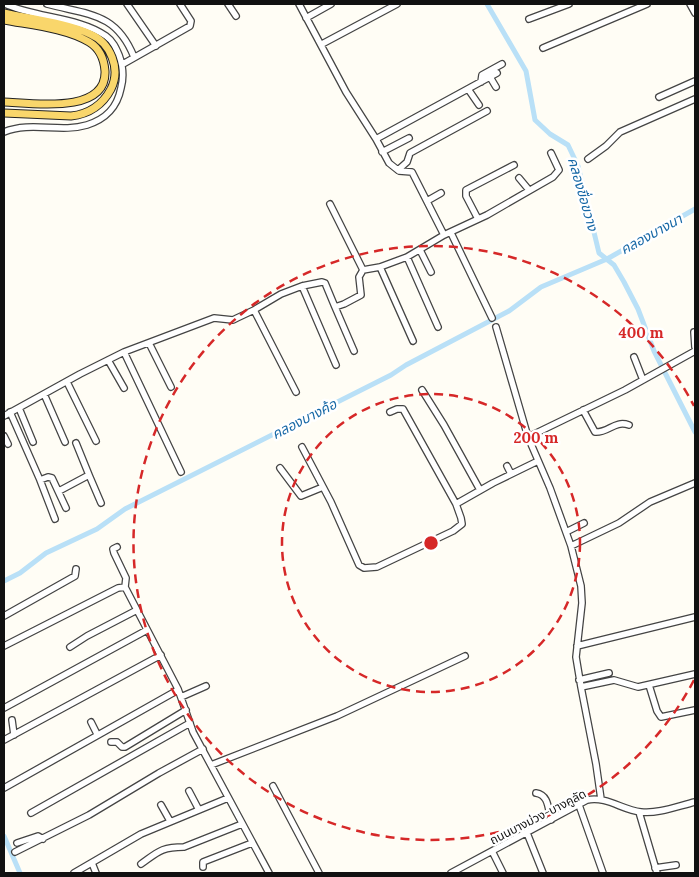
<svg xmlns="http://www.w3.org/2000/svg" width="699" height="877" font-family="Lora,'Noto Sans Thai',serif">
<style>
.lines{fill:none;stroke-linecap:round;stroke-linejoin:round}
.canal{stroke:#b9e0f7;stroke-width:5}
.minor-casing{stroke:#444;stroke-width:8}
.major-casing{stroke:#222;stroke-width:9}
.minor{stroke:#fff;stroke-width:5.5}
.major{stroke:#f9d66b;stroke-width:7}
.ring{fill:none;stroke:#d62828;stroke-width:2.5;stroke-dasharray:9 6}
.labels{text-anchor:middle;stroke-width:5;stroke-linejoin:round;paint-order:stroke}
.street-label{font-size:12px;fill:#111;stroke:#fff}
.water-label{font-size:14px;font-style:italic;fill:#1768a6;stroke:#fff}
.centre{fill:#d62828;stroke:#fff;stroke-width:2.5}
.ring-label{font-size:15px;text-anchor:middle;font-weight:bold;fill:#d62828;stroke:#fff;stroke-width:5;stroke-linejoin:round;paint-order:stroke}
</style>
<rect width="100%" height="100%" fill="#fffdf5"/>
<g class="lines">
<path class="canal" d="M487,4L526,71L535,120L550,134L568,145L578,166L599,253L614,265L624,282L638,309L654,351L695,432
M4,581L20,573L46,553L97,529L125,509L391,375L406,365L509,311L541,287L607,259L695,209
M4,836L20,873"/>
<g class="minor-casing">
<path id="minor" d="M47,4C88,15 116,12 134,57
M127,4L156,46
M228,4L236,16
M299,4L346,92L376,139L389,163L399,171L412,172L444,235
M690,4L695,13
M306,18L331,4
M529,19L569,4
M322,44L397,4
M543,48L647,4
M123,64L190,26L191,21L180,4
M490,77L496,87
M481,82L482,75L502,64
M468,89L479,105
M659,97L695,81
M4,132C31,121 60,133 87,125C106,119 117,108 121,88C124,77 123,66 119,55C116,48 113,41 106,36C79,17 36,18 5,4
M376,139L497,73
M382,152L409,138
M588,159L606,146L620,132L695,99
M398,170L407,162L410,153L487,111
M519,178L529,190
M427,201L441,193
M330,204L363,270
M478,219L466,196V190L514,165
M451,233L492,318
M420,250L431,272
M407,257L438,327
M380,267L413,341
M302,286L336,365
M335,307L354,351
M254,310L296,392
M496,327L528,437L550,488L571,546L581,586L582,603L576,657L581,687L596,764L601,799
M694,332L695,347
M149,343L171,387
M124,352L181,472
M634,357L643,380
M108,360L124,388
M67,382L96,441
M422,390L444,425L480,490
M44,394L65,442
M19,408L33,442
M583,410L595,432C609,433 614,420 629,425
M10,412L40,480L48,477L52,478L66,508
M4,416L80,374L124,352L214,318L233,320L237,318L254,310L281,294L302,286L322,282L325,283L335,307L344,304L361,295L359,277L363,270L380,267L407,257L444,235L487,215L553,177L559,170L551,153
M4,436L8,444
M528,437L625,390L695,351
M302,447L331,502L359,565L364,568L377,567L453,531L462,524L461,518L456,504L403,409H397L390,412
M507,466L511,474
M280,468L301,496L323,487
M89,475L101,503
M40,480L55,519
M59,491L89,475L76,443
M456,504L493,483L538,461
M566,532L584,523
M571,546L619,523L650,502L695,483
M117,547L113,549L114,553L126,578L125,587L178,689L193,732L269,873
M4,616L75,576L76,569
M4,646L118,588L125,587
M577,646L695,617
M70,647L87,636L137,610
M579,680L609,673
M649,685L657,711L661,717L695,710
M581,687L614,680L638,687L695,674
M181,697L206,686
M4,708L147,630
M12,720L14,735
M91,722L97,734
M4,740L161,655
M111,742H117L122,747H125L186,710
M211,765L337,716L465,656
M273,786L319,873
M4,788L178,690
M189,791L199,810
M536,793C549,795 548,809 551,820
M161,805L170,821
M579,805L603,873
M639,812L657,873
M31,813L190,723
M527,833L543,873
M17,843L38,836L43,839
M492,851L503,873
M15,852L89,815L159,773L203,749
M92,863L96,873
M141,864C158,852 161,847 184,847L242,824
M203,867V862L252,843
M655,868L676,865
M74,873L141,834L228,798
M451,873L587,800C607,796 622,810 641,812C658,814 678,806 695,802"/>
</g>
<g class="major-casing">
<path id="major" d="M4,13C30,19 67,23 90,34C111,43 121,69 111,89C102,106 89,114 71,116L4,113
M4,20C30,25 66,28 89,42C99,48 104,58 105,71C107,115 31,103 4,102"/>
</g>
<use href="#minor" class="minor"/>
<use href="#major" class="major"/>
</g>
<g class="ring">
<circle cx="431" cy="543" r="149"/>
<path d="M694 680A297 297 0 1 1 694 406"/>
</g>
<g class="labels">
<g class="street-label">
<text transform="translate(538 817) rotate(-27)" y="4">ถนนบางม่วง-บางคูลัด</text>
</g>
<g class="water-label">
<text transform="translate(583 194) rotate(74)" y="5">คลองขื่อขวาง</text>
<text transform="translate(651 234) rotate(-29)" y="5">คลองบางนา</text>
<text transform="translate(304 419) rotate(-27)" y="5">คลองบางค้อ</text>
</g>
</g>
<circle cx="431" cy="543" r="8" class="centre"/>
<g class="ring-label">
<text x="641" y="338">400 m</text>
<text x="536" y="443">200 m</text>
</g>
<rect width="699" height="877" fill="none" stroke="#111111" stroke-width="10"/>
</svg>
